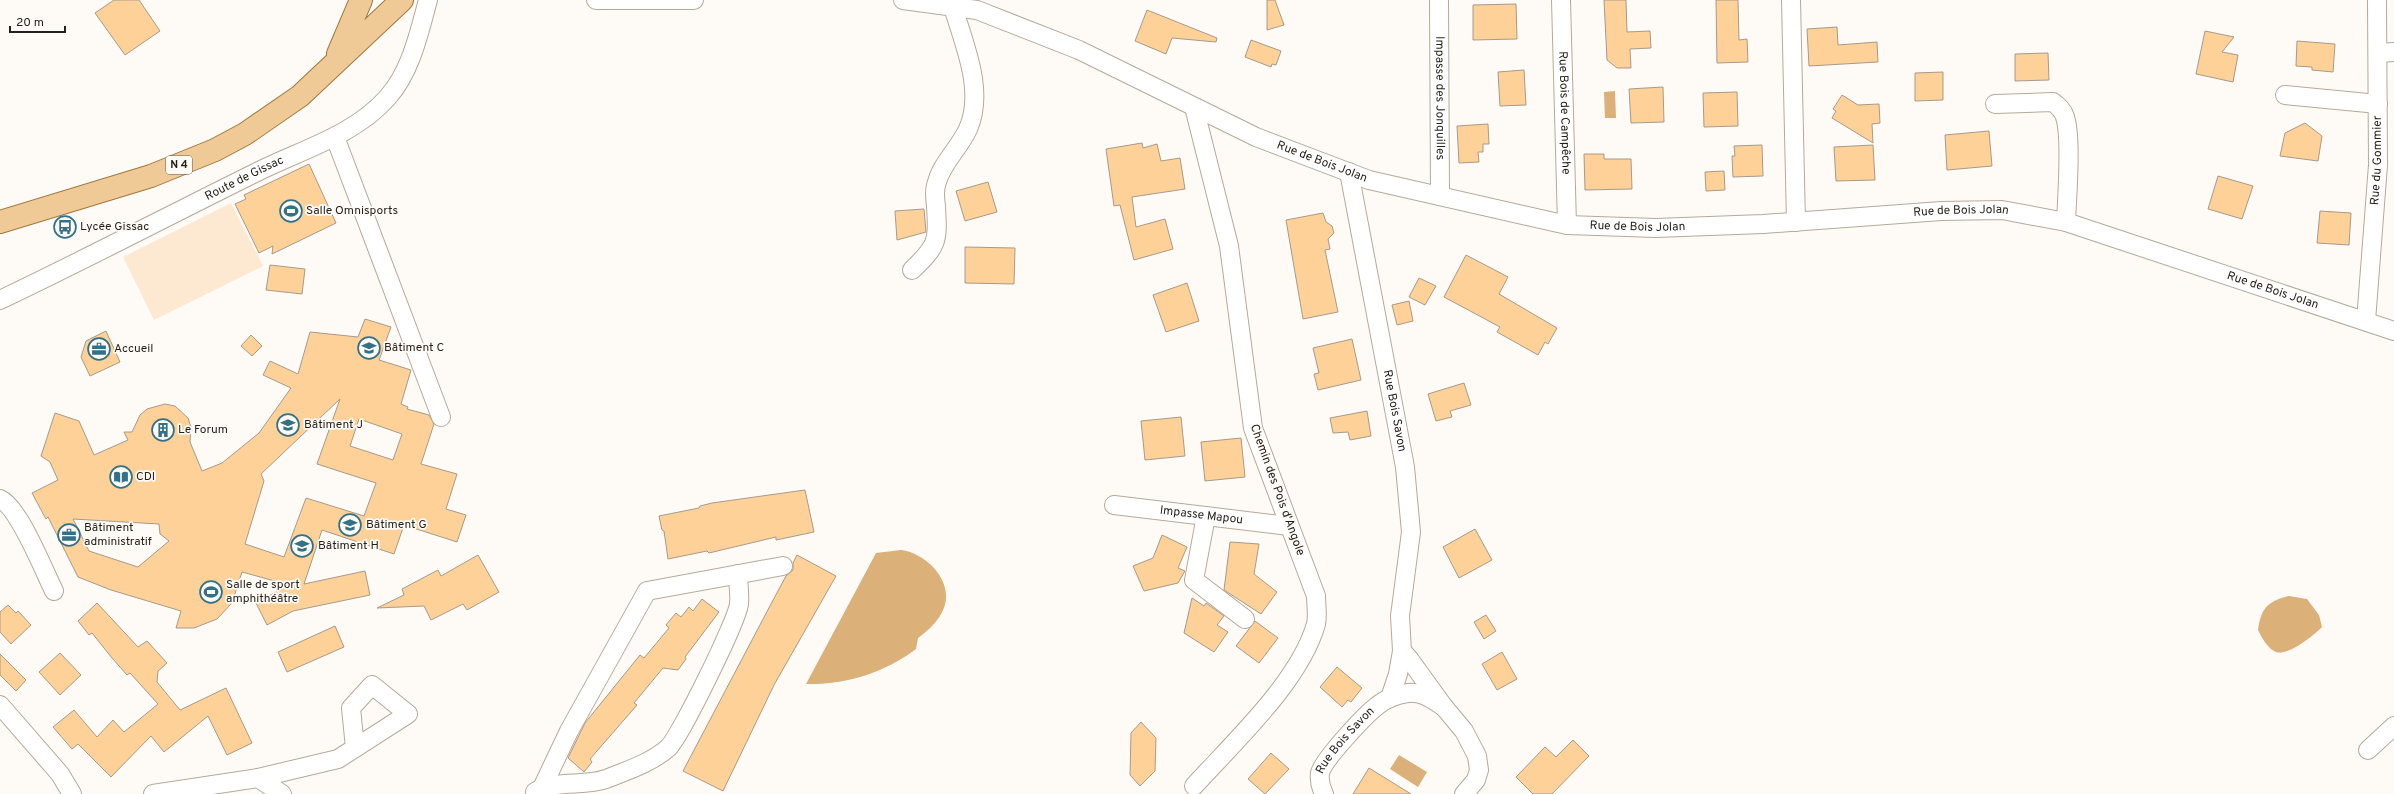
<svg xmlns="http://www.w3.org/2000/svg" width="2394" height="794" font-family="Overpass,sans-serif">
<rect width="100%" height="100%" fill="#fefbf7"/>
<path fill="#fde9d1" d="M231 203 263 266 154 320 123 257Z"/>
<path fill="#dbb079" d="M1615 91 1616 118H1605L1604 92Z
M901 550C913 551 925 559 933 567 958 595 944 619 918 638L916 649C884 673 846 685 806 684L876 553Z
M2289 596 2307 599 2319 615 2322 627C2314 635 2289 656 2276 652 2268 649 2262 638 2258 630 2261 609 2267 601 2289 596Z
M1399 755 1427 772 1418 787 1390 769Z"/>
<path fill="#fed199" stroke="#a89a89" fill-rule="evenodd" d="M114 0H139L160 31 125 55 95 13Z
M1267 0H1275L1284 25 1267 30Z
M1604 0H1626L1627 32 1650 31 1651 48 1630 49 1631 68H1617L1607 60Z
M1716 0H1738L1739 40 1747 39 1748 62 1717 63Z
M1516 4 1517 39 1473 40V5Z
M1147 10 1217 38 1216 42 1172 38 1166 54 1135 41Z
M1837 27 1838 45 1877 42 1878 62 1809 66 1807 29Z
M2205 31 2234 37 2222 52 2238 55 2233 82 2196 74Z
M1251 40 1281 51 1276 65 1272 64 1271 67 1245 57Z
M2297 41 2335 44 2333 72 2312 70V67L2296 66Z
M2048 53 2049 80 2015 81V54Z
M1524 70 1526 105 1500 106 1498 72Z
M1943 72V100L1915 101V73Z
M1663 87 1664 122 1631 123 1629 89Z
M1737 92 1738 126 1704 127 1703 93Z
M1842 95 1858 105 1879 104 1880 123 1872 124 1873 143 1832 118 1836 111 1833 109Z
M2305 123 2322 136 2318 161 2280 156 2285 133Z
M1488 124 1489 144H1483V152H1478L1479 162 1459 163 1457 126Z
M1989 131 1992 166 1947 170 1945 135Z
M1142 143 1143 148 1157 144 1161 161 1180 158 1185 189 1132 197 1136 227 1165 219 1173 249 1134 260 1120 205 1114 206 1106 149Z
M1762 145 1763 176 1733 177 1732 156H1735L1734 146Z
M1873 145 1875 180 1836 181 1834 147Z
M1584 154H1604V159H1631L1632 189 1585 190Z
M309 164 336 223 272 254 273 246 259 253 235 204 246 199 244 195Z
M1724 171 1725 190 1706 191 1705 172Z
M2218 176 2253 186 2242 219 2208 209Z
M988 182 997 212 965 221 956 191Z
M924 209 926 232 897 240 895 211Z
M2320 211 2351 213 2349 245 2317 243Z
M1323 213 1326 222 1332 226 1334 233 1328 239 1330 249 1325 250 1338 312 1303 319 1286 220Z
M965 247 1015 248 1014 284 965 283Z
M1466 255 1508 277 1499 294 1557 328 1548 344 1545 342 1538 355 1497 332 1500 327 1444 297Z
M270 265 305 269 302 294 266 290Z
M1419 278 1436 286 1425 305 1409 297Z
M1187 283 1199 321 1166 332 1153 295Z
M1409 301 1413 321 1397 325 1392 305Z
M365 319 391 327 379 360 411 370 401 404 408 407 407 409 429 415 434 424 421 464 457 474 446 509 466 515 457 542 404 525 394 554 322 530 304 584 365 571 370 595 293 611 267 625 256 603 289 585 242 572 232 603 217 619 194 628H176L181 611 111 590 78 577 48 517 46 519 32 493 58 480 50 462 41 456 55 413 79 421 94 455 128 440 124 432H132L140 415 147 409 165 404 175 406 188 418 191 427 190 442 202 471 222 463 259 433 291 388 263 375 270 361 298 374 310 332 358 337ZM340 399 317 464 376 483 364 516 306 498 284 557 245 544 264 481 261 474ZM359 419 402 434 393 460 350 446ZM73 519 159 524 160 534 169 541 138 567 89 551Z
M106 331 120 362 90 376 81 357 86 341Z
M251 335 262 346 252 356 241 346Z
M1352 339 1361 380 1318 390 1314 374 1319 373 1313 348Z
M1464 383 1471 405 1450 411 1452 417 1436 421 1428 394Z
M1367 411 1371 436 1350 440 1348 432 1333 433 1330 418Z
M1181 417 1185 456 1145 460 1141 421Z
M1241 438 1245 477 1205 481 1201 442Z
M805 490 814 532 776 540V537L709 553 707 551 668 559 664 531 662 530 659 516 699 508 700 506 712 503Z
M1475 529 1492 560 1459 578 1443 547Z
M1162 535 1187 547 1178 568 1185 571 1178 583 1144 591 1133 566 1153 558Z
M1230 542 1259 544 1254 574 1277 592 1261 614 1224 590Z
M478 555 499 592 467 610 463 604 431 620 424 606 377 608 404 595 402 589 438 570 441 576Z
M797 555 836 576 774 685 723 791 683 771 771 604 786 576 793 570V563Z
M1192 598 1204 606 1206 603 1224 616 1217 625 1228 632 1214 652 1184 633Z
M702 599 719 612 685 657 686 659 678 670 663 668 634 703 637 705 590 759 592 762 584 772 568 758 585 723 640 655 644 658 669 628 666 625 676 613 681 617 689 607 693 611Z
M97 603 138 647 147 641 167 663 158 671 157 682 180 710 226 688 252 743 227 755 208 716 164 752 151 736 111 777 78 744 72 749 53 727 74 710 97 737 113 720 124 732 158 704 130 673 127 675 112 658 92 633 89 635 78 621Z
M8 605 16 613 18 611 31 625 11 644 0 632V612Z
M1486 615 1496 631 1484 639 1474 622Z
M1255 621 1278 638 1259 663 1236 646Z
M335 626 344 647 287 672 278 652Z
M1502 652 1517 679 1497 690 1482 664Z
M60 653 81 675 60 695 39 672Z
M0 654 26 680 16 691 0 675Z
M1337 667 1362 688 1351 702 1348 700 1342 707 1320 687Z
M1141 722 1156 738 1155 771 1140 786 1130 775 1131 733Z
M1573 740 1589 756 1552 794H1533L1516 777 1545 747 1556 757Z
M1271 753 1289 769 1265 794 1248 779Z
M1369 768 1411 794H1353Z"/>
<g fill="none" stroke-linecap="round" stroke-linejoin="round">
<g stroke="#b7a998" stroke-width="20">
<g id="minor">
<path d="M596 0H694"/>
<path id="s1" d="M903 0 977 10 1079 50 1256 137 1369 180 1567 225 1656 228 1763 224 1941 211 2002 210 2066 222 2394 331"/>
<path id="s2" d="M1439 0 1440 196"/>
<path id="s3" d="M1561 0 1567 225"/>
<path d="M1791 0 1796 222"/>
<path d="M2378 53 2394 52"/>
<path d="M2285 95 2378 104"/>
<path d="M1995 104 2053 102C2058 106 2063 110 2065 117 2072 138 2067 197 2066 222"/>
<path d="M335 137 441 417"/>
<path id="s4" d="M1349 172 1405 467 1411 532 1400 616 1402 651 1398 674 1390 698"/>
<path d="M912 270C938 245 938 242 936 206 935 199 934 189 937 182 942 163 960 147 968 129 985 91 964 44 953 7L956 0"/>
<path id="s5" d="M0 300C86 259 170 215 255 173 300 150 354 136 388 97 411 71 419 33 428 0"/>
<path id="s6" d="M2366 321 2378 165 2377 0"/>
<path d="M0 499C19 507 44 571 54 591"/>
<path id="s7" d="M1114 505 1289 526"/>
<path d="M1206 516 1194 580 1245 619"/>
<path d="M1402 651 1410 660 1444 707 1464 731 1477 756 1479 770 1476 780 1464 794"/>
<path d="M0 705 60 774 72 794"/>
<path d="M2368 750 2394 726"/>
<path d="M258 778 338 759 408 714 372 685 351 708 355 748"/>
<path d="M1194 786C1234 742 1300 681 1316 624 1318 616 1316 605 1316 596L1253 428 1229 246 1194 107"/>
<path d="M542 788 569 731 647 591 783 566"/>
<path d="M535 792C556 779 583 787 606 779 626 771 651 763 668 748 680 737 737 621 739 604 740 594 738 584 738 574"/>
<path d="M153 794 258 778 282 794"/>
<path id="s8" d="M1324 794C1321 788 1319 780 1320 773 1323 760 1365 715 1377 706 1385 699 1398 694 1408 693 1422 691 1433 700 1444 707"/>
</g>
</g>
<g stroke="#a1773d" stroke-width="24">
<path id="major" d="M338 54 361 0
M0 222 151 176 215 150 245 134 300 96 402 0"/>
</g>
<use href="#minor" stroke="#fff" stroke-width="18"/>
<use href="#major" stroke="#efca97" stroke-width="22"/>
</g>
<defs>
<g id="stadium-ring" transform="scale(1.15)"><circle r="9.5" fill="#fefbf7" stroke="#327186" stroke-width="1.5"/><path d="M0-5a6.5 5 0 1 0 0 10a6.5 5 0 1 0 0-10ZM-3.5-1.8h7v3.6h-7Z" fill="#327186"/></g>
<g id="bus-ring" transform="scale(1.15)"><circle r="9.5" fill="#fefbf7" stroke="#327186" stroke-width="1.5"/><path d="M-5-6H5V4H4V6H2V4H-2V6H-4V4H-5ZM-3.5-4V0h7V-4ZM-3.5 1.2v1.5H-2V1.2ZM2 1.2v1.5H3.5V1.2Z" fill="#327186"/></g>
<g id="school-ring" transform="scale(1.15)"><circle r="9.5" fill="#fefbf7" stroke="#327186" stroke-width="1.5"/><path d="M0-5L7-2L0 1L-7-2ZM-4 1L0 2.5L4 1V4Q0 6-4 4Z" fill="#327186"/></g>
<g id="office-ring" transform="scale(1.15)"><circle r="9.5" fill="#fefbf7" stroke="#327186" stroke-width="1.5"/><path d="M-6-3h4V-5.5h4V-3h4V5H-6ZM-1-4.5V-3h2v-1.5ZM-6 0V1H6V0Z" fill="#327186"/></g>
<g id="building-ring" transform="scale(1.15)"><circle r="9.5" fill="#fefbf7" stroke="#327186" stroke-width="1.5"/><path d="M-4-6H4V6H1V3H-1V6H-4ZM-2.5-4.3h1.7v1.8h-1.7ZM.8-4.3h1.7v1.8H.8ZM-2.5-1h1.7V.8h-1.7ZM.8-1h1.7V.8H.8Z" fill="#327186"/></g>
<g id="library-ring" transform="scale(1.15)"><circle r="9.5" fill="#fefbf7" stroke="#327186" stroke-width="1.5"/><path d="M-6-4Q-3-5.5-.7-3.5V5Q-3 3-6 4ZM6-4Q3-5.5 .7-3.5V5Q3 3 6 4Z" fill="#327186"/></g>
</defs>
<g fill-rule="evenodd">
<use href="#stadium-ring" x="291" y="211"/>
<use href="#bus-ring" x="65" y="227"/>
<use href="#school-ring" x="369" y="348"/>
<use href="#office-ring" x="99" y="349"/>
<use href="#school-ring" x="288" y="425"/>
<use href="#building-ring" x="163" y="430"/>
<use href="#library-ring" x="121" y="477"/>
<use href="#school-ring" x="350" y="525"/>
<use href="#office-ring" x="69" y="535"/>
<use href="#school-ring" x="302" y="546"/>
<use href="#stadium-ring" x="211" y="592"/>
</g>
<g text-anchor="middle" dominant-baseline="central" stroke-width="3.5" stroke-linejoin="round" paint-order="stroke">
<rect fill="#fefbf7" stroke="#65615b" stroke-width="1" x="166" y="156" width="26" height="18" rx="3"/>
<g font-size="11" font-weight="bold" fill="#241f18">
<text x="179" y="165">N 4</text>
</g>
<g font-size="12" fill="#241f18" stroke="#fefbf7">
<text stroke="none"><textPath href="#s2" startOffset="98">Impasse des Jonquilles</textPath></text>
<text stroke="none"><textPath href="#s3" startOffset="113">Rue Bois de Campêche</textPath></text>
<text stroke="none"><textPath href="#s6" startOffset="161">Rue du Gommier</textPath></text>
<text stroke="none"><textPath href="#s1" startOffset="452">Rue de Bois Jolan</textPath></text>
<text stroke="none"><textPath href="#s5" startOffset="273">Route de Gissac</textPath></text>
<text stroke="none"><textPath href="#s1" startOffset="1100">Rue de Bois Jolan</textPath></text>
<text stroke="none"><textPath href="#s1" startOffset="776">Rue de Bois Jolan</textPath></text>
<text stroke="none"><textPath href="#s1" startOffset="1424">Rue de Bois Jolan</textPath></text>
<text stroke="none"><textPath href="#s4" startOffset="243">Rue Bois Savon</textPath></text>
<text transform="translate(1277 490) rotate(70)">Chemin des Pois d'Angole</text>
<text stroke="none"><textPath href="#s7" startOffset="88">Impasse Mapou</textPath></text>
<text stroke="none"><textPath href="#s8" startOffset="63">Rue Bois Savon</textPath></text>
</g>
<g font-size="12" fill="#241f18" stroke="#fefbf7" text-anchor="start">
<text x="306" y="211">Salle Omnisports</text>
<text x="80" y="227">Lycée Gissac</text>
<text x="384" y="348">Bâtiment C</text>
<text x="114" y="349">Accueil</text>
<text x="304" y="425">Bâtiment J</text>
<text x="178" y="430">Le Forum</text>
<text x="136" y="477">CDI</text>
<text x="366" y="525">Bâtiment G</text>
<text x="84" y="528">Bâtiment<tspan x="84" dy="14">administratif</tspan></text>
<text x="318" y="546">Bâtiment H</text>
<text x="226" y="585">Salle de sport<tspan x="226" dy="14">amphithéâtre</tspan></text>
</g>
</g>
<path d="M10 26v6h55v-6" fill="none" stroke="#241f18" stroke-width="2"/>
<text x="16" y="26" font-size="12" fill="#241f18" stroke="#fefbf7" stroke-width="3" paint-order="stroke">20 m</text>
</svg>
